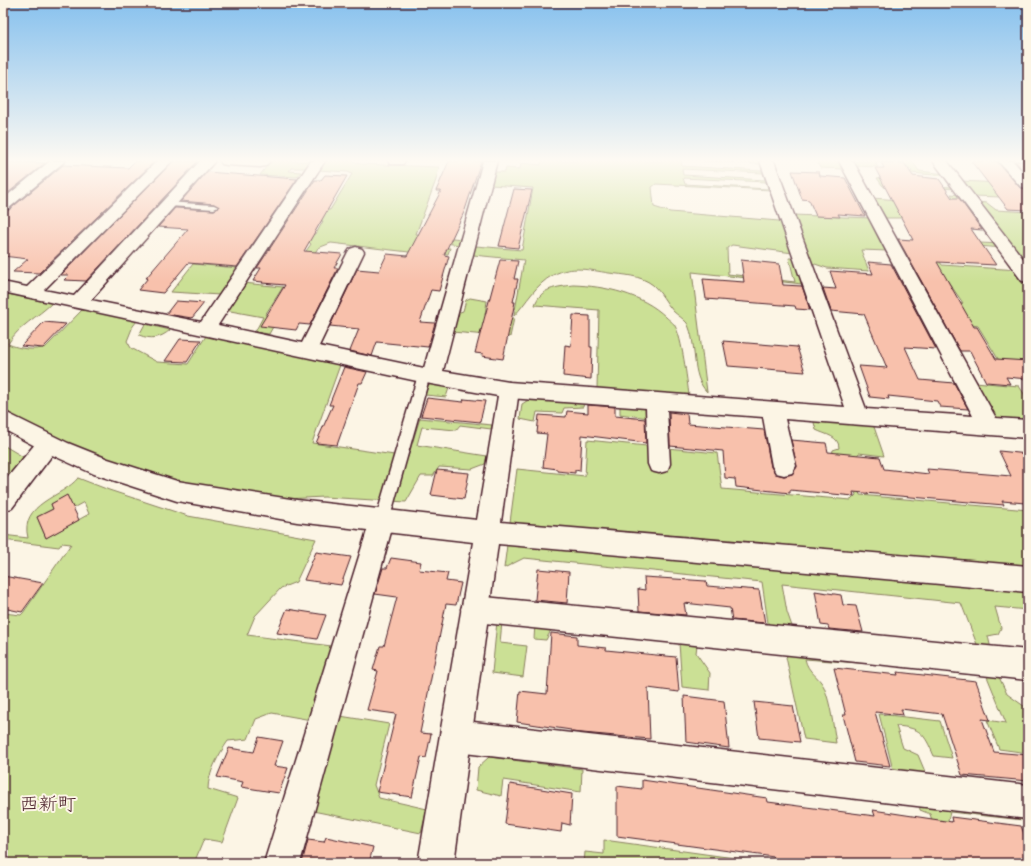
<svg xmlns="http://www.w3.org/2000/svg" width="1031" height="866" font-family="'Patrick Hand','Klee One',sans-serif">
<rect width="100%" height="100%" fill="#fcf5e5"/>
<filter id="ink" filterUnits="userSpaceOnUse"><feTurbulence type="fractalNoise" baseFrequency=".025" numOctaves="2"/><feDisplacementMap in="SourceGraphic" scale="8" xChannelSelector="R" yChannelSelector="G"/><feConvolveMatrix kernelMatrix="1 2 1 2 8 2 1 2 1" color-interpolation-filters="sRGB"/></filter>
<g filter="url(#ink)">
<path fill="#cbe095" stroke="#8a8060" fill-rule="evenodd" d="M271 161H310L305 168H291L289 171 301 172 297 177 260 175Z
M324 161H354L360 164 439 167 436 180 416 234 462 239 461 245 428 241 445 248H450L448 254 409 252 331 243 318 248 314 254H304L311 244 308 241 274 239 275 237H290L294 233 316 234 323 221 287 220 292 212 301 213 304 209 330 210 352 174 348 172 318 170Z
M541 161H681L682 166 762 171 761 164 703 161H761L771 190 656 184 652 187 654 207 670 212 779 221 783 223 793 253 732 245 727 248 728 274 795 282 789 258H794L802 284 692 272 707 392C690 375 698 344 687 323 684 319 677 315 673 311 666 303 661 292 653 285 640 275 624 275 609 273 589 270 572 265 553 275 535 285 527 302 514 316L524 260 473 255 476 246 522 250 533 188 491 185 495 172H505L506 168 520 169 521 163 541 165ZM682 169 763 173 765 180 683 175ZM683 178 766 182 768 189 685 184Z
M817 161H841L845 169 820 168Z
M853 161H912L919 171 946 174 948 176 910 173 909 185 953 187 958 189 918 187 954 199 951 194 961 195 968 202 953 201 955 204 969 205 980 218H884L872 198 900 200 882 185 877 178 889 177 885 171 911 172 912 171 904 163 879 161 875 163 878 167 855 166Z
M961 181 1019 184 1028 194V198L973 196Z
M977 202 987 203 996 210 1028 212V265Z
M793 215 871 218 888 251 861 250 869 271 827 268 809 262Z
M980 243 1001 244 1004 248 977 246 937 258 942 265 1019 270 1028 281V361L1003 367 978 326 972 325 959 305 963 303 947 280 935 301H929L902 251 934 254Z
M193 264 238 268 220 295 171 292Z
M243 283 283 287 265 315 279 316 269 334 255 332 263 317 225 310Z
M573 285C605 286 642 294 666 317 669 320 674 323 675 326 682 338 687 380 689 395L597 388 599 310 535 305C540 288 557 287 573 285Z
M3 293 52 303C38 317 18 326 8 344 20 349 34 351 46 347L83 309 137 321 133 326 127 341 131 348 157 362 188 364 206 336 340 365 312 443 408 457 420 418 492 425 491 429 460 425 456 430 422 427 417 445 487 456 485 464 472 469 439 467 433 476H421L406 502 324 497 285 499 198 487 130 468 67 445 12 415 3 407Z
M470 298 487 301 485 315 514 318 510 337 452 332 457 313 463 311 466 300Z
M145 324 170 330C161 338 151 340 139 335Z
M975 382 1019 386 1028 400V423L1004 421 994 415Z
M431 384 449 388 446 397 425 395 428 386Z
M530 399 584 403 583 407 564 408 562 413 537 412 535 422 520 419 522 404Z
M620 405 644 407 649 413V418L620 414Z
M813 419 873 424 884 456 859 453C849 464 856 483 860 495L1028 510V610L995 607 1001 628 998 634 988 636 991 649 978 647 961 603 782 584 787 612 794 632 769 630 762 582 524 558 504 568 517 469 585 476 587 440 717 453 722 489 851 500 856 495 849 474 832 455 833 450 839 448C839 436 826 435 816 430Z
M3 445 25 458 3 492Z
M78 478 109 490 188 516 316 539 296 582 281 588 255 616 247 635 339 647 317 721 272 713 256 719 248 739 228 741C219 754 208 773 208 789L238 798 222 842 204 839 194 863H3V613L21 615 23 613 71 544 62 543 59 547 3 540V535L28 538C19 503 63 497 78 478ZM67 496 73 508 84 502 89 514 46 538 37 517 53 509 51 504Z
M497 621 502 622 500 643 527 646 523 677 492 673Z
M535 623 595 633 551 630 546 640 534 639Z
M679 643 697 645 696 653 710 673 709 690 682 687Z
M793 651 949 668 950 672C901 665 854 663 805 659 808 673 819 676 824 687 831 705 833 725 836 743L804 739 786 657Z
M986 674 999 677 1007 694 1028 709V753L999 749 987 720 1006 723Z
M879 714 940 721 952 758 934 756C924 733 921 728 896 726L903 748 918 755 926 774 893 770Z
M334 715 389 724 374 785 379 798 427 809 421 833 308 810Z
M489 757 582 769 581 792 503 780 501 796 476 790 478 767Z
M919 802 1028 814V833L1023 820 950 812 948 820 961 863H945L930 814 920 810Z
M604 840 770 863H584L585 852 604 854Z"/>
<path fill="#f8c1ac" stroke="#4a1f2b" d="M135 161H155L39 273 13 272 28 259 3 256V212L9 210 63 165 128 168Z
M173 161H198L86 281 64 280 69 275H61Z
M449 161H481L465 210 444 255 449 256 439 291 431 290 420 322 435 323 428 347 377 342 372 356 350 351 359 329 330 326 357 269 379 271 387 254 407 256 441 191H436Z
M971 161H997L1020 188 1028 189V210L1008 209Z
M1015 161H1028V176Z
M3 162H25L45 163 3 197Z
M881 162 904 163 913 176 939 179 952 198H959L982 230 971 229 996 265 937 262 974 327H977L996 359 1028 361V379L1006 377 1010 384 986 382 970 351H960L898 239 913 240 875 168H884Z
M792 171 819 172 820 176 845 178 865 216 838 214 840 217 816 216 809 200 802 199Z
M207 172 297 179 237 267 188 263 163 293 138 290 148 278H146L188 229 158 227 175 208 214 210 219 208 214 204 181 201Z
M325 175 347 176 304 251 342 254 334 268H338L310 325 299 324 296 330 260 326 285 285 262 283 263 282 253 281 261 268H257L315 180H321Z
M514 189 532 190 518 248 499 246Z
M500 260 518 261 514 279H518L513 302H515L503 359 482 356 483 354 475 353Z
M741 260 779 264 783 285 802 286 810 310 796 309 795 306 706 299 703 279 744 282Z
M868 262 891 264 936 349 905 347 920 380 954 383 968 409 940 407 937 401 888 396 889 399 870 397 859 366 887 368 864 314 831 311 823 288 836 289 830 271 873 274Z
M176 301 204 303 192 318 166 314Z
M573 315 590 316V347H592L591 379 563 376 565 345 571 346Z
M44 322 66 324 43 348 21 346Z
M180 339 201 340 187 362 165 361Z
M723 341 797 347 805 372 728 366Z
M344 367 367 372 362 383H359L337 445 316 443 333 405H329Z
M427 398 463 402 464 399 485 401 480 422 421 416Z
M588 405 615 407V416L645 419 646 443 582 435 580 471 575 470V473L557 471V469L543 467 547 434 537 433 539 415 566 417 567 411 588 413Z
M669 412 687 414 688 424 764 430 771 467 776 474 784 476 792 474 797 467 791 440 826 443 828 452 880 457 884 469 929 474 927 469 1011 476 999 451 1028 454V510L1025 503 1002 501 1004 505 853 492 854 496 790 490V493L736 487 735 479 725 478 723 451 670 446Z
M437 470 469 473 464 499 431 495Z
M67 495 79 520 46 538 37 517 53 509 51 504Z
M316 552 351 557 341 585 304 580Z
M391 558 421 562 419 570 448 573 446 581 461 583 456 605 446 604 420 733 431 734 426 758 421 757 412 797 377 792 396 714 367 710 378 671 373 670 380 646H384L397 597 375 594 383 568H387Z
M538 569 569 572 567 603 535 600Z
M3 576 43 583 22 612 3 608Z
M644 577 706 581 707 586 759 590 765 623 732 620 730 608 684 603 686 615 639 611 638 589 645 590Z
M815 591 841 595 843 605 856 606 863 632 829 629 828 626 821 625Z
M287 609 326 615 317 639 277 633Z
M551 633 577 636V645L606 648V650L676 657 679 692 648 688 650 739 571 732V730L517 722 520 691 547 694Z
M834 668 898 675 897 672 976 681 990 720 982 719 994 752 1028 755V781L962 775 942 714 901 709 903 715 875 712 890 766 855 762 843 715H846Z
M684 696 724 701 729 748 686 742Z
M754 702 793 706 800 742 759 738Z
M259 737 283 741 274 766 288 768 279 793 241 787 243 782 217 777 229 748 254 752Z
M642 780 767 798 768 802 875 816 873 810 952 822 951 817 1021 826 1028 844V863H775L774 857 617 836V786L642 789Z
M510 784 572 794 570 825 562 823 561 832 505 824Z
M326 837 373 847 369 863H302L308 840 324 842Z"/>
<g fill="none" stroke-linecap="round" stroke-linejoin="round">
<g stroke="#4a1f2b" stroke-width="3">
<path id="lane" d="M166 202 214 205 218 207 214 209 169 206 165 204Z
M424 371 430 375 389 521 387 525 382 527 377 525 375 521 418 375Z"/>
</g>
<g stroke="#4a1f2b" stroke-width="3">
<path id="street" d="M50 161H65L8 209 3 211V199Z
M157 161H172L44 290 74 296 200 161H215L91 300 201 322 311 161H325L218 325 302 343 348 252 350 249 356 247 362 249 364 252 319 346 424 368 483 161H497L443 371 509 382 845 407 760 161H774L866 409 973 416 839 161H853L996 418 1028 420V438L785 419 796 466 792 473 784 475 776 473 772 466 763 417 667 410 670 464 667 471 659 473 651 471 648 464 646 408 509 398 431 384 3 292V282L27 287Z
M220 161H270L265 166 260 167 227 165 222 164Z
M388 161H405L403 164H390Z
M933 161H947L1028 265V282L1022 281Z
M998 161H1013L1028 178V188L1021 187Z
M48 435 56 438 59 444 56 450 12 508 3 511V483L40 438Z
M382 510 391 513 394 521 300 863H264L370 521 373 513Z
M475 596 1028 650V680L475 622 465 619 461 609 465 599Z
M456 720 1028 785V819L456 752 445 747 440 736 445 725Z"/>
</g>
<g stroke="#4a1f2b" stroke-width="3">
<path id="secondary" d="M509 382 516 385 519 390 501 522 1028 566V592L498 544 454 863H418L473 542 297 522 177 501 94 474 52 455 3 429V411L68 443 108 459 177 481 297 500 477 520 499 390 502 385Z"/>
</g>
<use href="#lane" fill="#fcf5e5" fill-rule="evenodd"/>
<use href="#street" fill="#fcf5e5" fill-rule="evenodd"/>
<use href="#secondary" fill="#fcf5e5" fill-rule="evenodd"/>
</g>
</g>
<linearGradient id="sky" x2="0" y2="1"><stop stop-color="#87c1ee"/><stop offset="0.57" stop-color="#fefaf3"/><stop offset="1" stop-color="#fefaf3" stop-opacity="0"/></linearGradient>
<rect width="1031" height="282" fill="url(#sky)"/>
<g text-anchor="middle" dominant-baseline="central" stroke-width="4" stroke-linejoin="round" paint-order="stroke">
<g font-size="19" fill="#4a1f2b" stroke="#fcf5e5">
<text x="48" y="803">西新町</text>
</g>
</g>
<rect width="1031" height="866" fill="none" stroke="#fcf5e5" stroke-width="16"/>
<rect x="8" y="8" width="1015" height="850" fill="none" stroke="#4a1f2b" stroke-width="1.5" filter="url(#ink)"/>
</svg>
